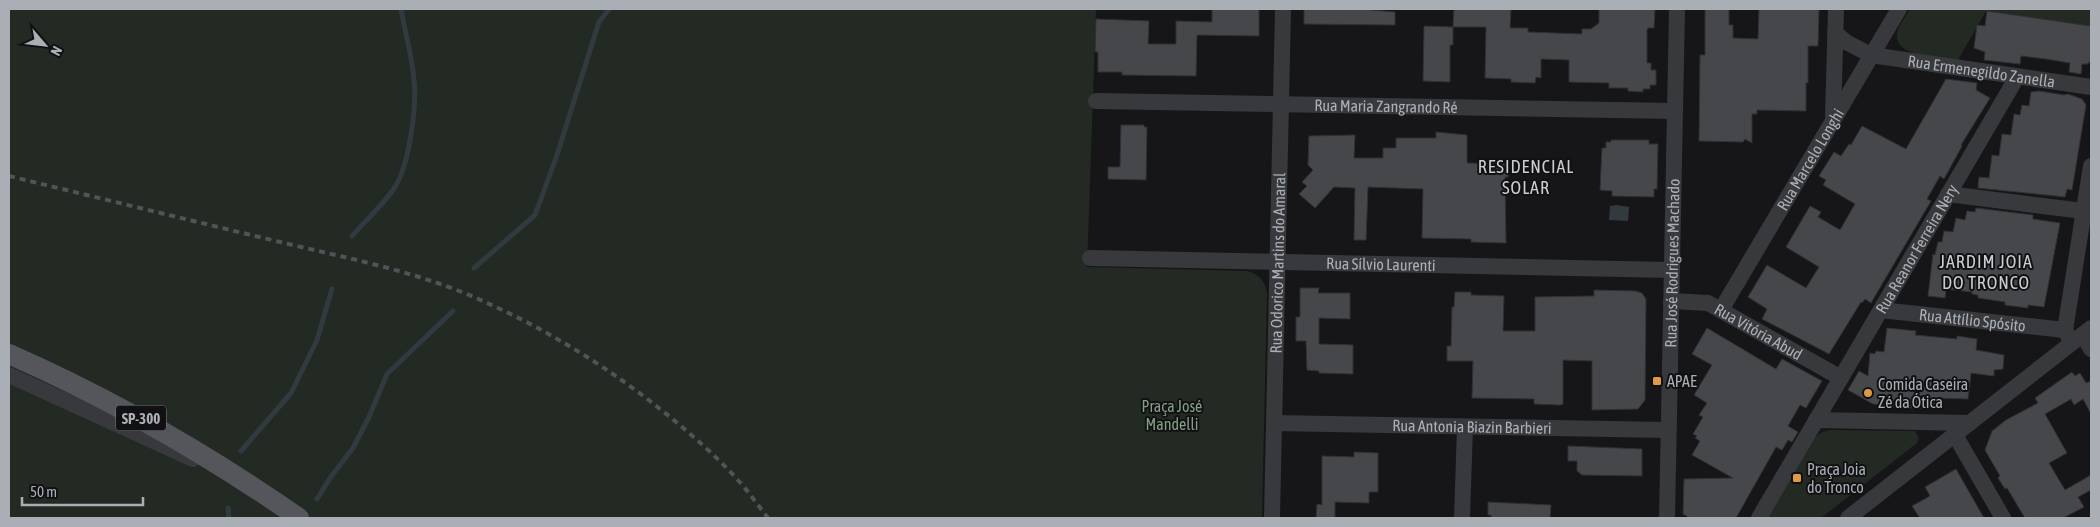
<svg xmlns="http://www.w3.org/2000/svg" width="2100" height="527" font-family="'Asap Condensed',sans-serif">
<rect width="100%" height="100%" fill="#161618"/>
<path fill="#232a23" d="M9 9H1096L1087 267 1247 271C1259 274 1265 281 1267 293L1262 518H9Z
M1910 9H2091V26L1986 11 1958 60C1941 57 1893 58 1897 33 1899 25 1906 16 1910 9Z
M1829 430 1915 431 1919 438 1917 443 1821 518H1768L1815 438 1820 433Z"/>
<path fill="#313a3f" d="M1617 205 1629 207 1628 221 1609 220 1610 206Z"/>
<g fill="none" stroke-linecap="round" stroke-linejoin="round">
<path stroke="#313a3f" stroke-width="5" d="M352 236C366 220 383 205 395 187 409 165 417 107 414 80 412 56 405 32 401 9
M474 268 535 215 556 158 599 22 609 9
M241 451 291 393 317 340 332 289
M317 499 330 478 353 448 369 417 387 374 453 311
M228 508 229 518"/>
</g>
<path fill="#45474a" stroke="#303134" d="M1212 9H1259V36L1197 35 1196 76 1122 75V72H1098V52H1095L1096 19 1149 21 1148 44H1176V21L1212 22Z
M1304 9H1371V10L1395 12V25L1304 24Z
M1454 9H1511L1510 28H1528V32L1582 34V29H1591L1599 23V9H1655L1654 28H1648L1647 30V63H1651V70H1656V85H1650V89H1643V92L1628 91V88H1609V83L1569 82V60L1541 59V78L1536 77 1535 83 1511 82V79L1485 78 1486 27H1453Z
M1705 9H1729V25H1733V38L1758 39 1759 9H1819L1818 46H1808V83H1806V111L1757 110V114H1752V143L1745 139 1743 142 1699 141 1700 55H1705Z
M1987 11 2091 26V62H2089L2088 64H2082L2081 74 2069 72 2070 63 2046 59 2021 56 2020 64 1984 60 1985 52 1974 48 1977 25 1985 26Z
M1424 26 1453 27V45H1450V82L1423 81Z
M1946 79 1977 83 1976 90 1990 98 1961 145 1962 146 1944 179 1940 176 1927 199 1931 201 1871 303 1865 299 1862 303 1861 302 1829 354 1762 319 1767 309 1748 297 1767 265 1806 288 1819 267 1786 247 1810 206 1821 212 1818 217 1840 230 1855 204 1823 185 1826 180 1819 176 1834 152 1841 156 1849 144 1851 145 1862 126 1906 149Z
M2039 91 2064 95 2068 94 2082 99 2086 105 2072 190 2067 189 2065 197 1978 188 1979 177 1989 178 1992 155 1999 156 2002 134 2011 135 2014 114 2020 115 2022 105 2029 106 2031 92Z
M1121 125H1144V127H1147L1146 180 1108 179V167H1120Z
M1436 132 1467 135V163L1508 164V177H1505L1506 243 1471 242V239L1422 238 1423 189 1368 187 1366 240H1354L1355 188 1334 187 1315 208 1299 194 1307 186 1302 182 1313 170 1308 165 1309 136 1355 135 1354 158H1383V148H1396V138H1436Z
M1611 140H1649V144H1658L1657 189H1654V197L1612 196V191L1600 190 1602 148H1606V142H1611Z
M1976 208 2033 215V219L2060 223 2044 307 2028 305V308L2005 305V302L1978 298V295L1972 294V292L1946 289 1945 298 1928 296 1933 254 1935 255 1938 242H1942L1944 231 1953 232 1956 218 1965 220 1967 211 1975 212Z
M1300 288H1319L1318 293H1350V319L1319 318V344L1353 345V374L1319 373V371L1307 370 1306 341H1296V317H1300Z
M1594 290 1635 291 1642 293 1646 299 1645 400 1638 409 1592 410V361L1563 360V404L1560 405 1534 404V399L1472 398 1473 361H1447V346H1451L1452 307H1454L1455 292H1471V295L1504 296 1503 331H1535V297L1594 296Z
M1707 328 1776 369 1782 359 1822 381 1806 408 1800 405 1788 426 1798 432 1792 442 1788 440 1782 450 1776 447 1736 518H1690L1683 514 1684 479 1733 478 1692 455 1700 441 1695 438 1697 436 1693 434 1703 417 1699 415 1707 403 1694 395 1712 365 1692 354Z
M1887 328 1916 331 1915 335 1957 339V336L1977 339 1976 350 2004 355 2003 369 1994 370V376L1971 373 1968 399 1939 398 1938 409 1884 407V405L1873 404 1848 390 1859 371 1868 376 1870 353 1875 354 1876 351 1884 352Z
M2072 372 2075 376 2080 373 2086 383 2091 381V414L2083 399 2074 405 2071 399 2045 414 2067 453 2049 463 2065 490 2091 475V490L2078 497 2084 507 2063 518H2025L2007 488 2005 489 1998 478 2000 476 1985 450 1992 431 2006 420 2038 403 2035 398Z
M1568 446 1642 449V476L1582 475 1577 471V461H1568Z
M1354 452 1378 453V492H1369V503L1335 502V518H1316L1317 504 1322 505V456L1354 457Z
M1956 469 1984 518H1920L1912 506 1930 496 1925 487Z
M1488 502 1551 505 1550 518H1491V515H1488Z"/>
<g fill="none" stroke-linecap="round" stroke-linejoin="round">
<g stroke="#38393c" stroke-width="16">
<path id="s1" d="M1835 33 1846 42 1871 55 2091 87"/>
<path id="s2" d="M1096 101 1675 111"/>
<path d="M1833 118 1836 9"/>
<path d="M1948 194 2091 212"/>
<path id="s3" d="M1090 258 1671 270"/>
<path id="s4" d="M1671 301 1708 303 1841 378"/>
<path id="s5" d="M1721 310 1899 9"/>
<path id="s6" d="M1881 310 2065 330"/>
<path d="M2083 335 2091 349"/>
<path d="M2069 338 2065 330 2091 166"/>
<path d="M9 375 193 459"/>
<path d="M1816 420 1970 423"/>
<path id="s7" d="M1274 423 1668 430"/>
<path d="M1955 435 2003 518"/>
<path id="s8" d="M1272 518 1283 9"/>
<path d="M1462 518 1465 427"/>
<path id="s9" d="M1667 518 1677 9"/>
<path id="s10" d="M1759 518 2017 77"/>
<path d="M1848 518 2091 328"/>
</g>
<path stroke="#54565b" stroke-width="20" d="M9 354C111 399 207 454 299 518"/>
<path stroke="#515357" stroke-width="4" stroke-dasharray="6 5" stroke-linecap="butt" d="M9 176C99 198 189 220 280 242 343 257 409 270 469 295 542 326 609 367 670 417 693 436 716 456 736 478 748 491 758 505 768 518"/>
</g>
<g fill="#df9947" stroke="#111113" stroke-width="2">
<rect x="1652" y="376" width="10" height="10" rx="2.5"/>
<circle cx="1868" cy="393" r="5"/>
<rect x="1792" y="473" width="10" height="10" rx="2.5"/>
</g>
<g text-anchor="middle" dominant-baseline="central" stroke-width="4" stroke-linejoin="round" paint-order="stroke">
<rect fill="#111113" stroke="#7c8085" stroke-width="1" x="116" y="405.5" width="50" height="25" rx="4"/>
<g font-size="15" font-weight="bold" fill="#aaafb6">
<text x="141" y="418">SP-300</text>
</g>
<g font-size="16" fill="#aaafb6" stroke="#111113">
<text stroke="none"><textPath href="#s1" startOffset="154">Rua Ermenegildo Zanella</textPath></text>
<text stroke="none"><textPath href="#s2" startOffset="290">Rua Maria Zangrando Ré</textPath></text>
<text stroke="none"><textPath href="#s5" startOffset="175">Rua Marcelo Longhi</textPath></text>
<text stroke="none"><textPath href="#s10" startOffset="312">Rua Reanor Ferreira Nery</textPath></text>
<text stroke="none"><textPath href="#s8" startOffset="255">Rua Odorico Martins do Amaral</textPath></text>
<text stroke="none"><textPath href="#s9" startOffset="255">Rua José Rodrigues Machado</textPath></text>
<text stroke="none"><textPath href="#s3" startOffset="291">Rua Sílvio Laurenti</textPath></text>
<text stroke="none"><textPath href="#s6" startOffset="92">Rua Attílio Spósito</textPath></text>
<text stroke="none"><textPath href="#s4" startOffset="95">Rua Vitória Abud</textPath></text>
<text stroke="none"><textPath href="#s7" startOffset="198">Rua Antonia Biazin Barbieri</textPath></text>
</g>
<g font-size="16" fill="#aaafb6" stroke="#111113" text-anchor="start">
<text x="1667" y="381">APAE</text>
<text x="1878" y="384">Comida Caseira<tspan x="1878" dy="18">Zé da Ótica</tspan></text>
<text x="1807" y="469">Praça Joia<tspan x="1807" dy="18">do Tronco</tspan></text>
</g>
<g font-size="16" fill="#849f83" stroke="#111113">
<text x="1172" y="406">Praça José<tspan x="1172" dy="18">Mandelli</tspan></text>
</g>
<g font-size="18" letter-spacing="1" fill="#caced3" stroke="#111113">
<text x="1526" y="166">RESIDENCIAL<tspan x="1526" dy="21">SOLAR</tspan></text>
<text x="1986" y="261">JARDIM JOIA<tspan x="1986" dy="21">DO TRONCO</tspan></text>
</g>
</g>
<rect width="2100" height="527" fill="none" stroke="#aaafb6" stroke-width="20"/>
<g transform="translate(45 45) rotate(118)" stroke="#111113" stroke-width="4" paint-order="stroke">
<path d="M0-4L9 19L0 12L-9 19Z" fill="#aaafb6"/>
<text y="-8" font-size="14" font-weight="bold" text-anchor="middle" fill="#aaafb6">N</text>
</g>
<path d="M22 497v8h121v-8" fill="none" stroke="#aaafb6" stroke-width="2.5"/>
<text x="30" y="497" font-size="15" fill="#aaafb6" stroke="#111113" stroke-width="4" paint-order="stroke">50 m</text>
</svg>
